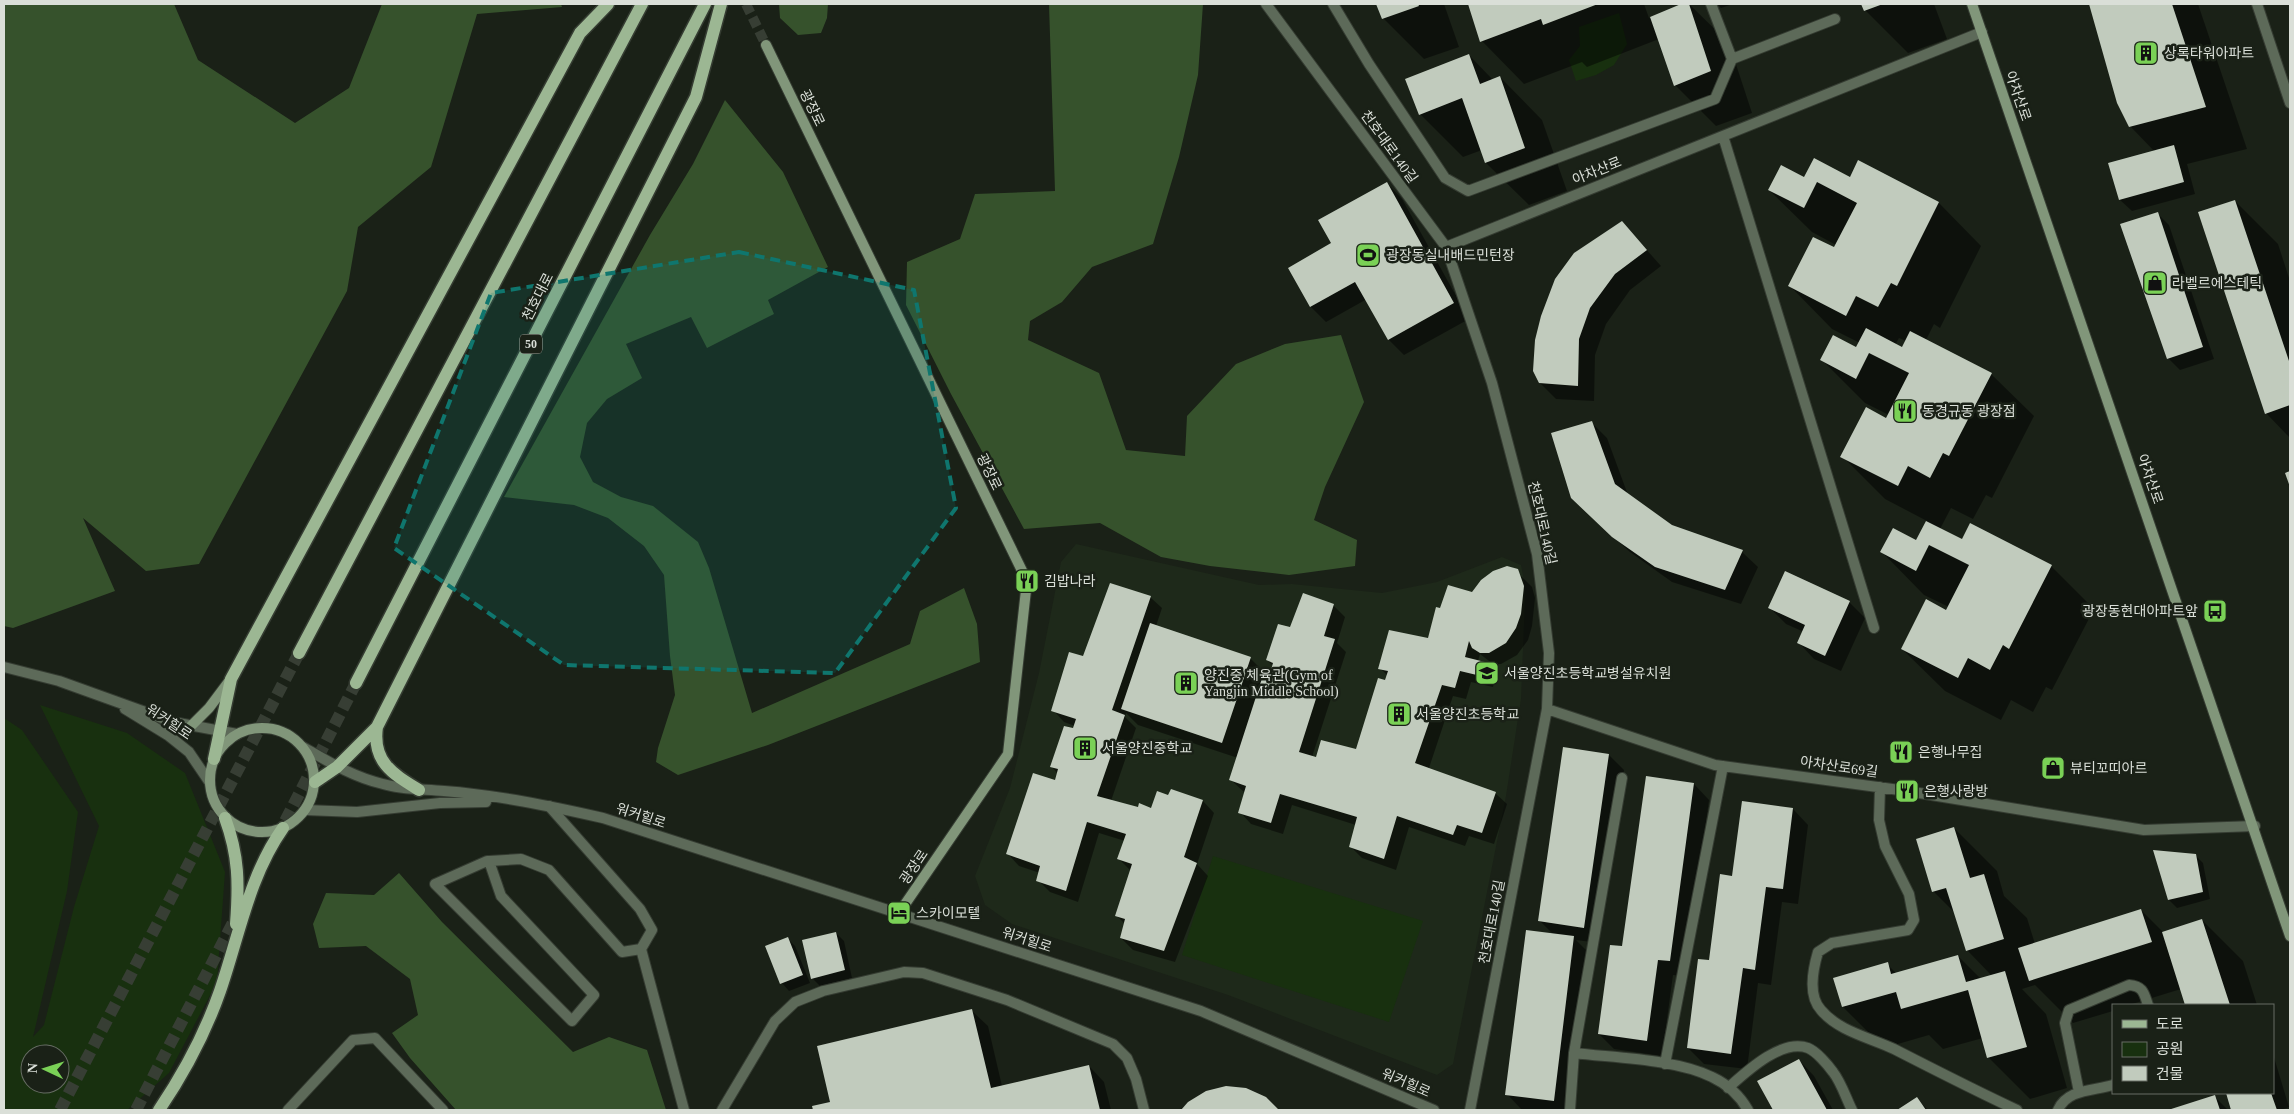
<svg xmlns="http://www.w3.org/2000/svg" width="2294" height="1114" font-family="'Times New Roman','Noto Sans KR',serif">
<rect width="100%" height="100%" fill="#1a2117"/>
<path fill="#1e291a" d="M1076 544 1259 585 1292 584 1382 593 1437 582 1502 557 1521 565 1524 581 1525 599 1521 699 1506 796 1453 1064 1437 1075 1228 995 1012 924 985 905 975 876 1010 788 1039 673 1061 562Z"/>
<path fill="#18300f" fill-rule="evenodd" d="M1619 13 1627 44 1614 65 1596 75 1576 81 1569 60 1580 46 1579 27Z
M40 705 127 733 185 773 225 872 217 982 169 1073 127 1110H4V718L22 730 78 812 67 891 33 1037 44 1025 74 907 99 826ZM30 1054H60V1084H30Z
M1213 856 1423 921 1389 1022 1182 955Z"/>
<path fill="#36522c" d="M4 4H174L198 60 295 123 349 88 382 4H561L562 7 477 14 431 167 358 227 347 291 199 564 146 571 83 518 115 591 13 628 4 626Z
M779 4H828L827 18 821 33 798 35 780 18Z
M1049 4H1203L1198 75 1179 157 1153 244 1092 267 1062 302 1030 321 1028 340 1099 373 1126 450 1185 456 1187 416 1236 364 1285 344 1341 335 1364 402 1325 487 1314 520 1357 540 1355 566 1289 575 1210 566 1161 557 1100 523 1024 529 951 394 906 305 907 262 960 239 975 194 1055 191Z
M725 100 783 172 828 267 768 300 774 314 707 348 691 317 626 344 642 378 607 399 587 423 580 457 593 482 621 497 653 506 698 542 709 568 752 713 910 644 920 611 964 588 977 624 980 662 768 745 678 775 656 762 658 748 675 695 670 656 664 575 644 546 608 518 574 505 504 497 650 235 693 164Z
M399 873 442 922 573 1052 609 1037 647 1050 666 1110H456L410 1058 392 1033 418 1015 410 979 366 946 319 948 313 924 326 893 374 895Z"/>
<path fill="#0007" fill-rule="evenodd" d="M1378 4H1444L1459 47 1424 59 1383 18Z
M1469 4H1644L1649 18 1684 4H1689L1729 43 1752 113 1716 126 1675 85 1659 39 1587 67 1582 62 1524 84 1482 41Z
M1717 4H1733L1721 8Z
M1863 4H1934L1947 39 1908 53 1865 10Z
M2090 4H2198L2247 149 2187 164 2195 194 2132 211 2120 200 2155 152 2130 126 2118 103Z
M1469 55 1493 80 1500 77 1542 120 1567 191 1529 205 1486 163 1482 150 1463 157 1420 114Z
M1859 162 1939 203 1981 246 1940 328 1934 324 1926 340 1991 374 2034 416 1992 498 1986 495 1973 519 1951 508 1940 529 1962 541 2051 566 2094 609 2052 690 2046 687 2033 712 2011 700 2001 720 1945 691 1902 649 1947 612 1949 607 1924 595 1882 552 1916 541 1927 521 1885 499 1842 456 1887 419 1889 415 1865 403 1822 360 1857 349 1860 343 1832 329 1790 286 1834 249 1836 245 1812 232 1769 190 1804 179 1850 178ZM1899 338 1906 341 1902 349 1895 345Z
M1387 183 1402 199 1469 319 1404 355 1389 340 1367 299 1326 322 1311 307 1332 244Z
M2235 201 2278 244 2290 281V438L2266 413Z
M2157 213 2169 225 2214 359 2180 370 2168 358Z
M1637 239 1661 266 1630 290 1606 324 1595 355 1594 401 1556 399 1540 383 1574 254Z
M1592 423 1607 438 1628 495 1671 527 1742 552 1758 567 1741 604 1672 582 1630 552 1588 514Z
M1512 567 1532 587 1535 598 1532 626 1528 640 1517 655 1501 664H1493L1480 654 1478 661 1484 663 1496 675 1493 687 1471 682 1466 699 1453 696 1429 768 1495 793 1507 804 1494 844 1469 836 1465 846 1409 827 1396 870 1362 858 1350 846 1356 825 1292 805 1283 834 1251 824 1240 812 1245 793 1231 780 1238 758 1138 725 1126 713 1125 717 1136 728 1111 801 1139 809H1152L1169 797 1203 801 1214 813 1197 864 1208 876 1175 962 1133 950 1121 938 1125 924 1116 915 1131 871 1119 859 1125 841 1099 833 1078 902 1050 892 1038 880 1040 873 1019 866 1008 854 1056 781 1058 774 1052 767 1075 726 1064 722 1053 710 1084 658 1150 597 1162 608 1156 626 1250 658 1265 673 1272 672 1274 667 1267 660 1290 629 1333 605 1345 617 1337 643 1346 652 1312 757 1317 759 1357 750 1388 676 1380 668 1429 639 1441 609 1473 594 1494 572 1500 568Z
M1849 602 1865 618 1841 671 1814 659 1799 643 1804 632 1786 624 1770 608Z
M1609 755 1624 770 1599 943 1576 940 1589 953 1570 1110H1522L1507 1094 1553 934 1540 921Z
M1694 784 1709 800 1685 976 1673 975 1662 1056 1614 1049 1599 1034 1623 948Z
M1793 809 1808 825 1798 904 1782 902 1771 985 1758 983 1747 1069 1704 1064 1688 1048 1733 877Z
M1954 828 1997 871 2004 896 2027 918 2035 944 2141 910 2163 932 2202 920 2243 961 2257 1005H2186L2181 989 2129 1005H2113V1011L2073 1023 2035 985 2022 989 2046 1014 2067 1088 2030 1099 1989 1058 1983 1038 1943 1049 1929 1035 1884 1048 1843 1007 1887 964 1897 974 1958 956 1981 979 1992 976 1967 950 1955 913 1933 891Z
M2195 855 2203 863 2210 899 2177 908 2169 900Z
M836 933 844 941 852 978 820 986 812 978Z
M787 938 795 946 810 983 789 991 782 983Z
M972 1011 988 1026 1002 1086 1089 1066 1104 1082 1111 1110H814L813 1107 831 1103Z
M2273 1054 2289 1107 2281 1110H2232L2228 1097 2224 1093H2273Z
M1799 1060 1814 1076 1833 1110H1774L1759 1082Z
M2214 1096 2228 1110H2171Z
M1265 1098 1277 1110H1183L1189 1103Z
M1917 1099 1928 1110H1900Z"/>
<path fill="#c1cbbd" d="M1376 4H1418L1419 6 1382 19Z
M1468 4H1598L1543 25 1541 19 1480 42Z
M1681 4H1689L1711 71 1674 86 1650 17Z
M1861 4H1883L1864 11Z
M2089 4H2172L2206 107 2129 127 2117 103Z
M1469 54 1480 84 1500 76 1525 148 1485 163 1462 98 1419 115 1405 79Z
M2174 145 2184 182 2119 200 2108 163Z
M1814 158 1850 177 1858 160 1939 202 1897 286 1891 283 1878 307 1856 296 1846 316 1788 286 1813 237 1834 247 1857 203 1817 182 1804 208 1768 190 1781 165 1804 177Z
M1387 182 1454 303 1388 340 1355 282 1310 307 1288 268 1331 243 1318 220Z
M2235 200 2290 364V405L2265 414 2198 212Z
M2158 212 2203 347 2167 359 2120 224Z
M1622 221 1647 250 1615 274 1590 308 1579 339 1578 386 1539 383 1533 371 1535 340 1541 316 1555 279 1574 253Z
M1866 328 1902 347 1910 331 1992 373 1949 456 1943 453 1930 478 1908 466 1898 486 1840 457 1866 407 1886 418 1909 373 1869 353 1856 379 1820 360 1833 335 1856 347Z
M1592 421 1615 484 1672 525 1743 550 1725 590 1655 567 1612 537 1571 498 1551 433Z
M2290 471V487L2285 473Z
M1926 521 1962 539 1970 523 2052 565 2009 649 2003 645 1990 670 1968 658 1958 678 1901 649 1926 599 1946 610 1969 565 1929 545 1916 571 1880 552 1893 528 1916 540Z
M1507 566 1518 569 1524 586 1521 614 1516 628 1506 643 1489 653H1480L1472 648 1469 641 1465 657 1485 662 1481 676 1460 671 1455 688 1442 685 1415 763 1496 792 1482 833 1457 825 1453 835 1397 816 1384 859 1349 847 1357 817 1280 794 1271 823 1238 813 1246 786 1229 780 1265 669 1271 670 1273 663 1266 660 1278 624 1290 627 1303 593 1334 604 1324 636 1335 639 1299 752 1316 757 1321 740 1356 749 1378 678 1385 680 1388 671 1378 669 1389 630 1428 638 1436 607 1440 608 1448 585 1472 592 1481 580 1493 571Z
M1785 571 1850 601 1825 656 1797 643 1805 625 1768 608Z
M1110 583 1151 596 1112 710 1125 715 1097 796 1138 807 1139 803 1151 808 1157 791 1168 795 1171 789 1203 800 1184 857 1197 863 1164 951 1120 938 1125 919 1115 916 1132 864 1117 859 1126 834 1087 822 1066 891 1036 881 1040 866 1006 854 1033 773 1055 780 1058 769 1050 767 1064 726 1073 728 1076 719 1051 711 1069 652 1083 656Z
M1150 623 1251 657 1222 743 1121 709Z
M1563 747 1609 754 1584 928 1538 921Z
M1646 776 1694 783 1670 961 1658 960 1647 1041 1598 1034 1610 945 1622 946Z
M1742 801 1793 808 1783 889 1766 887 1755 970 1743 968 1731 1054 1687 1048 1698 959 1709 960 1720 874 1732 876Z
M1954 827 1970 878 1984 874 2004 939 1966 951 1946 888 1932 892 1916 839Z
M2153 850 2196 854 2203 892 2168 900Z
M2141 909 2152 942 2029 981 2018 948Z
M2202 919 2230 1005H2185L2162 932Z
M1526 930 1574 936 1554 1101 1505 1095Z
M836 932 845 970 811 979 802 940Z
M788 937 803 975 780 984 765 946Z
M1958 955 1966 982 2005 971 2027 1047 1987 1058 1968 990 1901 1009 1896 992 1842 1007 1833 978 1888 962 1891 974Z
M972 1009 991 1088 1089 1065 1100 1110H813L812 1106 830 1102 817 1046Z
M1799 1059 1827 1110H1773L1757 1081Z
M1226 1086 1246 1088 1266 1097 1279 1110H1181L1188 1102 1206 1091Z
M2226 1093H2271L2277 1110H2231Z
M2215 1095 2220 1110H2168Z
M1917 1097 1926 1110H1897Z"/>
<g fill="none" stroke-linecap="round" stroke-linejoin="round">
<path stroke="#373e34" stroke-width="10" stroke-dasharray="10 5" stroke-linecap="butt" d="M746 4 766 45"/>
<path stroke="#373e34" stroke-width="12" stroke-dasharray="12 6" stroke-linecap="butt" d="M277 837 356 683
M60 1110 299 653
M136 1110 238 913"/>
<g stroke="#353c32" stroke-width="12">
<path id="lane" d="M549 806 640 909 652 930 641 949 684 1110
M489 861 501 896 594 995 572 1021 435 884 487 861H489L521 859 549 870 622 952 641 949
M288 1110 353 1040 375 1038 443 1110
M722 1110 775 1021 795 1002 823 991 904 972 923 973 1007 1000 1113 1044 1127 1058 1136 1079 1144 1110"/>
</g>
<g stroke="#353c32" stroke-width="12">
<path id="street" d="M1266 4 1446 247 1492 383 1537 554 1549 653 1547 709 1470 1110
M1333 4 1369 64 1445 178 1468 191 1715 99 1732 59 1711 4
M2257 4 2290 103
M1732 59 1835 19
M1723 136 1874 628
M1446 247 1982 32
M4 667 59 681 173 722 237 734
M125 709 169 736 189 752 210 783
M1547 709 1715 765 1907 791 2144 830 2255 826
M303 747C329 762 353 777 383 784 403 790 423 789 444 791 497 795 550 806 603 818L1201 1011 1434 1110
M1622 778 1574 1053C1615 1058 1676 1059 1712 1077 1727 1084 1740 1096 1748 1110
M1880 787 1879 820 1885 846 1909 894 1914 920 1908 930 1832 943 1818 952C1813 969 1808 996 1821 1010 1838 1031 1871 1038 1894 1049 1935 1070 1976 1091 2017 1110
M305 810 357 812 440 803 486 802
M1665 1064 1723 766
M1728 1088C1746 1072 1782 1038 1808 1048 1816 1051 1828 1065 1833 1072 1841 1082 1846 1098 1852 1110
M2079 1092 2065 1023 2069 1010 2129 985C2143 986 2144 993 2148 1005
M1570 1110 1574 1053
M2058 1110C2067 1089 2093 1091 2113 1085"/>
</g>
<g stroke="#353c32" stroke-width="12">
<path id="secondary" d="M1972 4 2290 936
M766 45 1027 581 1008 754 899 913
M191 726 209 708 230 680
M210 780a52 52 0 1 1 104 0a52 52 0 1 1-104 0Z"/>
</g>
<g stroke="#353c32" stroke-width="15">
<path id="primary" d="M299 653 642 4
M356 683 705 4
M377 727C372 762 393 774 419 790
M214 759 231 679 580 33 608 4
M315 782 337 767 377 727 696 97 721 4
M225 818C239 856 239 884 236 924
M159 1110C184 1073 205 1034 220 991 239 936 249 876 283 828"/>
</g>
<use href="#lane" stroke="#5d6a59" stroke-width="10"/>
<use href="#street" stroke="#5d6a59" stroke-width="10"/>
<use href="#secondary" stroke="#81967a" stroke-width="10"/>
<use href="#primary" stroke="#9cb793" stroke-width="12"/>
</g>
<path fill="#0f766e" fill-opacity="0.2" stroke="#0f766e" stroke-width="4" stroke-dasharray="10 6" stroke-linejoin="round" d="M739 252 914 290 956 508 835 673 564 665 394 548 491 293Z"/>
<defs>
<g id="building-square" transform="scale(1.25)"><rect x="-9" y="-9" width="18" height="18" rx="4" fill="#7ad156" stroke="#1a2117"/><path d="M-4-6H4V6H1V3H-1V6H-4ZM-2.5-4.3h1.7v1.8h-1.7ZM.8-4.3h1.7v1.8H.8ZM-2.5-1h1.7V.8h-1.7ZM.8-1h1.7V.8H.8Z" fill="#111"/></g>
<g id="stadium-square" transform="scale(1.25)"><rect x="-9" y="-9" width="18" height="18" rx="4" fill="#7ad156" stroke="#1a2117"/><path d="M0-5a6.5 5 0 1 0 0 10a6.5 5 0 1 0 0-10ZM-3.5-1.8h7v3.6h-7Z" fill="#111"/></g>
<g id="shop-square" transform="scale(1.25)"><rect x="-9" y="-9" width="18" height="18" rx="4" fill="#7ad156" stroke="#1a2117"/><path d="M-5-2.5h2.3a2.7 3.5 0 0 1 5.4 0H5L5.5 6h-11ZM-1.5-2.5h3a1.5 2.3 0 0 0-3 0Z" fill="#111"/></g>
<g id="restaurant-square" transform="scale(1.25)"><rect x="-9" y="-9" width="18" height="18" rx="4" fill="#7ad156" stroke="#1a2117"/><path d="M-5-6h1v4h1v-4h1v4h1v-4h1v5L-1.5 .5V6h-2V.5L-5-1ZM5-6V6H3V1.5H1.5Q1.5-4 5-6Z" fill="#111"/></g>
<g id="bus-square" transform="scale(1.25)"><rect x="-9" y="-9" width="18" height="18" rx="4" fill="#7ad156" stroke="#1a2117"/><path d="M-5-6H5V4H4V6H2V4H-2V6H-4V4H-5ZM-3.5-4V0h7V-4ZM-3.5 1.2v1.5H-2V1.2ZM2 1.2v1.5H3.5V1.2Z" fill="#111"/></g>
<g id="school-square" transform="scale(1.25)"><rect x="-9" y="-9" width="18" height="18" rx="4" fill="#7ad156" stroke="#1a2117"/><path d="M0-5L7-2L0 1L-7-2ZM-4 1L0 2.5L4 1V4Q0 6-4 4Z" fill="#111"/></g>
<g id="hotel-square" transform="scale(1.25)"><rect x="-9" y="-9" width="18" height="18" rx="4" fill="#7ad156" stroke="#1a2117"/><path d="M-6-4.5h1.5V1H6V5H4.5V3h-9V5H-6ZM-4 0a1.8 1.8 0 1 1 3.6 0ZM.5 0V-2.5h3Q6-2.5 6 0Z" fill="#111"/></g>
</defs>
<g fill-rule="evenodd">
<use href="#building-square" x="2146" y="53"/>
<use href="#stadium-square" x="1368" y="255"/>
<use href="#shop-square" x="2155" y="283"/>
<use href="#restaurant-square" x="1905" y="411"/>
<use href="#restaurant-square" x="1027" y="581"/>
<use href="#bus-square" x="2215" y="611"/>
<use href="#school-square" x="1487" y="673"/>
<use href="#building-square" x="1186" y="683"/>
<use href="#building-square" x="1399" y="714"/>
<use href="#building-square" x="1085" y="748"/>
<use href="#restaurant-square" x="1901" y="752"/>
<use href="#shop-square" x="2053" y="768"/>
<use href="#restaurant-square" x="1907" y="791"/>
<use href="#hotel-square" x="899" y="913"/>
</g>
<g text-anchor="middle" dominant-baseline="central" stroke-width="5" stroke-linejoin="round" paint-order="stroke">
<rect fill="#1a2117" stroke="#a0a69e" stroke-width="1" x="520" y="334.5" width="22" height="19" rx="4"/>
<g font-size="12" font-weight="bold" fill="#dadfd8">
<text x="531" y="344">50</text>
</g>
<g font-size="14" fill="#dadfd8" stroke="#1a2117" text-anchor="start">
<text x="2164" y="53">상록타워아파트</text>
<text x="1386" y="255">광장동실내배드민턴장</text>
<text x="2172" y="283">라벨르에스테틱</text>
<text x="1922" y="411">동경규동 광장점</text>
<text x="1044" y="581">김밥나라</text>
<text x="2198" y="611" text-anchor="end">광장동현대아파트앞</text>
<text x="1504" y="673">서울양진초등학교병설유치원</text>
<text x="1204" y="675">양진중 체육관(Gym of<tspan x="1204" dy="16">Yangjin Middle School)</tspan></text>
<text x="1416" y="714">서울양진초등학교</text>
<text x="1102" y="748">서울양진중학교</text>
<text x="1918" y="752">은행나무집</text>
<text x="2070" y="768">뷰티꼬띠아르</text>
<text x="1924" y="791">은행사랑방</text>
<text x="916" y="913">스카이모텔</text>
</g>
<g font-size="14" fill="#dadfd8" stroke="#1a2117">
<text transform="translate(2018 96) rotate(71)">아차산로</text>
<text transform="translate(812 108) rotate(64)">광장로</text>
<text transform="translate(1389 147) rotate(54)">천호대로140길</text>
<text transform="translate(1597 171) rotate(-22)">아차산로</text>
<text transform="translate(538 297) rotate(-63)">천호대로</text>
<text transform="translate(989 472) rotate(64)">광장로</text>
<text transform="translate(2150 479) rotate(71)">아차산로</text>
<text transform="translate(1542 523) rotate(77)">천호대로140길</text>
<text transform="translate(169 722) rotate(34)">워커힐로</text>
<text transform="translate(1839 767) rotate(8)">아차산로69길</text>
<text transform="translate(641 816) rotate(18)">워커힐로</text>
<text transform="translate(914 867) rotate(-56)">광장로</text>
<text transform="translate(1492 922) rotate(-79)">천호대로140길</text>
<text transform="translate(1027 940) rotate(18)">워커힐로</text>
<text transform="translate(1406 1083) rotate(23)">워커힐로</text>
</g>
</g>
<rect width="2294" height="1114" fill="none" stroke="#dadfd8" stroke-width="10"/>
<rect x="2112" y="1004" width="162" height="90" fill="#1a2117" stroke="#676d64"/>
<rect x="2122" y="1020" width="25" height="8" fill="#9cb793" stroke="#676d64"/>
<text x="2156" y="1029" font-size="15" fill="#dadfd8">도로</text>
<rect x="2122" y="1042" width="25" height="15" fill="#18300f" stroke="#676d64"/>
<text x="2156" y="1054" font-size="15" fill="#dadfd8">공원</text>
<rect x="2122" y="1066" width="25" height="15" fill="#c1cbbd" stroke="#676d64"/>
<text x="2156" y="1079" font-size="15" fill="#dadfd8">건물</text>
<g transform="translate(45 1069) rotate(274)"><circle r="24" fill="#1a2117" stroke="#676d64"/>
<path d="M0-4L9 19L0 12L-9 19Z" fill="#7ad156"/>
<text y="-8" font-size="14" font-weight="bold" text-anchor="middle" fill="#dadfd8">N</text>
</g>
</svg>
